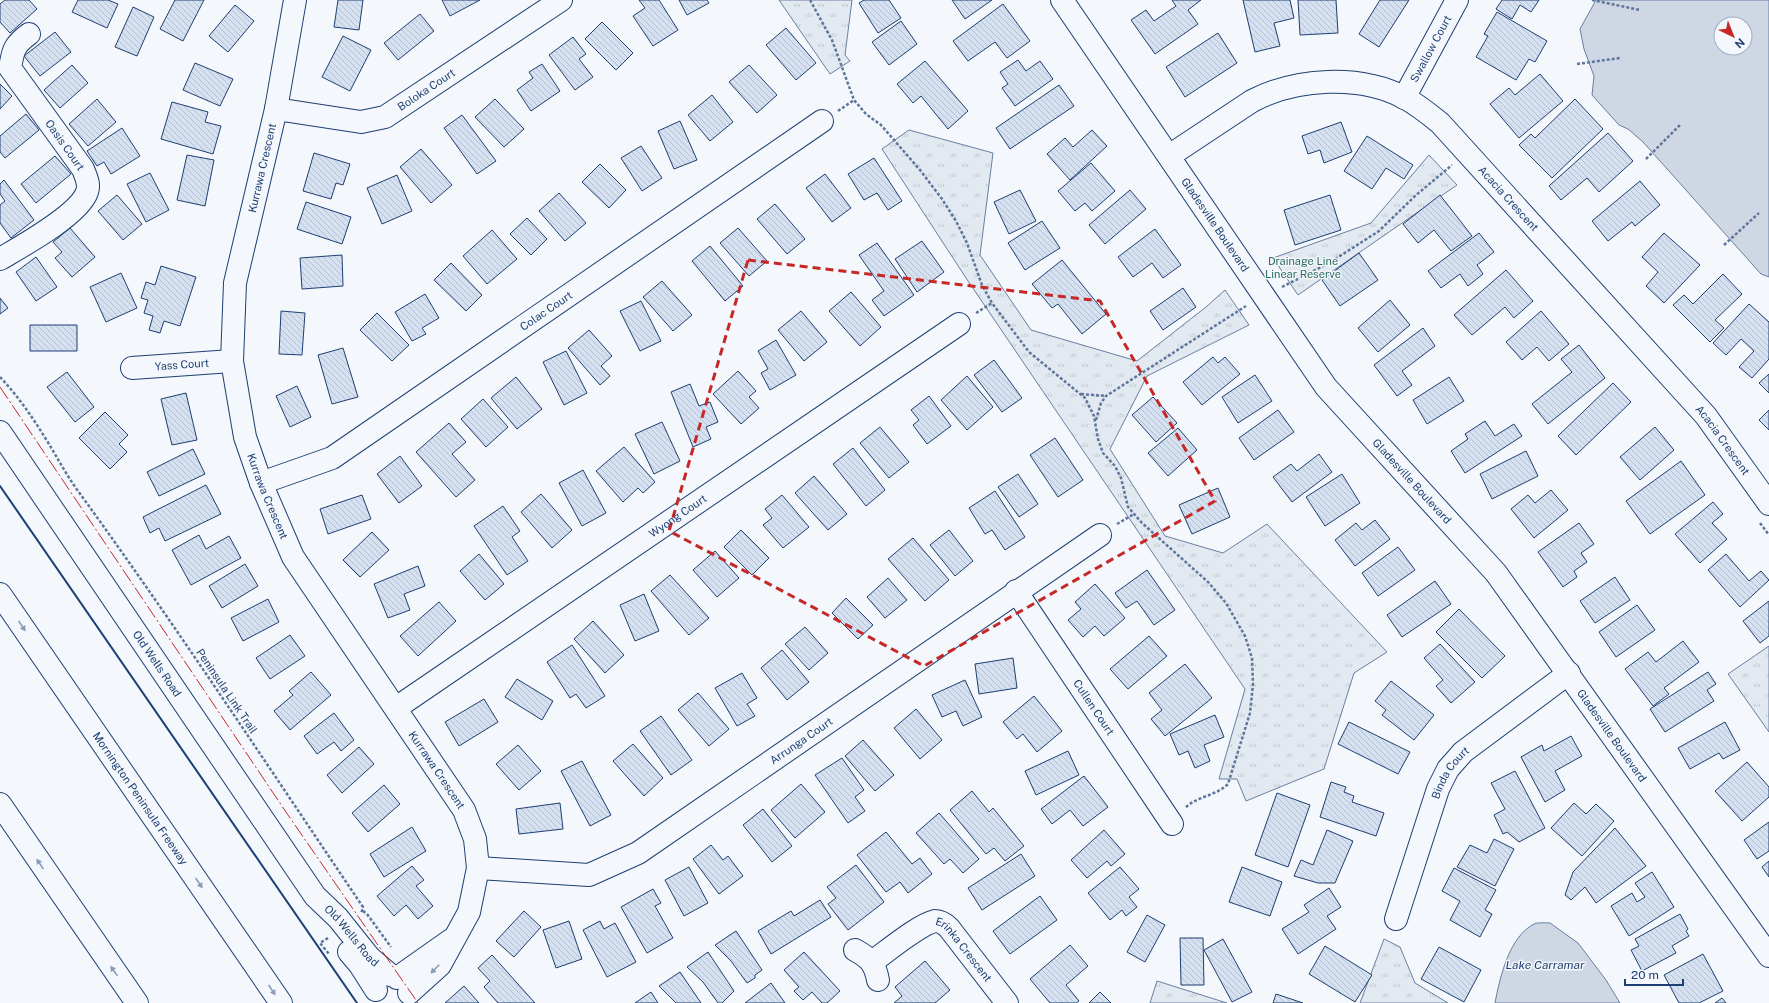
<svg xmlns="http://www.w3.org/2000/svg" width="1769" height="1003" font-family="'Public Sans',sans-serif">
<defs>
<pattern id="grass-tufts" width="24" height="20" patternUnits="userSpaceOnUse"><rect width="24" height="20" fill="#e3e9f0"/><path d="M3 7l-1-3M5 7V3M7 7l1-3M15 17l-1-3M17 17v-4M19 17l1-3" fill="none" stroke="#c2c9d1"/></pattern>
<pattern id="building-back-hatch" width="6" height="6" patternUnits="userSpaceOnUse"><rect width="6" height="6" fill="#d5e0f0"/><path d="M-1 5l2 2M0 0l6 6M5-1l2 2" fill="none" stroke="#b6c1d1"/></pattern>
</defs>
<rect width="100%" height="100%" fill="#f4f7fb"/>
<path fill="url(#grass-tufts)" stroke="#687fa3" d="M779 0H852L845 55 850 61 830 74Z
M909 130 993 153 980 255 1031 330 1137 361 1206 307 1225 290 1249 325 1147 376 1110 449 1165 536 1223 553 1267 524 1387 652 1354 673 1324 769 1246 801 1237 779H1219L1245 689 966 278 882 149Z
M1429 155 1457 185 1298 295 1273 258 1371 223Z
M1769 646V732L1728 674Z
M1384 939 1400 947 1415 983 1448 1003H1360Z
M1157 981 1227 1003H1150Z"/>
<path fill="#cfd7e4" stroke="#687fa3" fill-rule="evenodd" d="M1596 0H1769V277L1761 274 1643 142 1628 129 1619 125 1592 95 1594 76 1584 49 1580 29ZM1721 24H1745V48H1721Z
M1550 923 1578 943 1606 980 1620 1003H1495C1500 977 1509 937 1534 924 1538 922 1545 923 1550 923Z"/>
<path fill="url(#building-back-hatch)" stroke="#1d3f73" d="M5 0H29L37 9 10 33 0 22V4Z
M78 0H108L118 4 107 28 72 12Z
M175 0H204L183 41 160 29Z
M338 0H363L359 30 334 27Z
M442 0H480L450 16Z
M639 0H659L678 30 653 46 633 16 645 8Z
M679 0H707L709 3 687 15Z
M864 0H889L901 18 878 33 859 3Z
M952 0H992L965 19Z
M1172 0H1201L1188 10 1198 24 1155 54 1131 20 1146 10 1154 21 1176 6Z
M1243 0H1290L1294 18 1274 23 1280 46 1255 52Z
M1298 0H1336L1338 33 1300 35Z
M1380 0H1409L1379 47 1359 34Z
M1502 0H1539L1531 12 1520 5 1512 19 1496 9Z
M1003 4 1030 41 1007 58 995 42 968 61 953 41Z
M235 5 254 21 228 52 209 36Z
M133 7 154 17 137 56 115 47Z
M1497 12 1547 41 1535 62 1529 59 1516 80 1476 57 1488 36 1484 34Z
M420 14 434 31 398 60 384 43Z
M901 21 917 44 889 65 872 42Z
M602 22 633 53 616 70 585 39Z
M786 28 816 63 796 80 766 45Z
M55 32 71 52 40 76 24 56Z
M1218 33 1237 63 1185 97 1166 67Z
M343 36 371 50 350 91 322 77Z
M573 37 586 54 579 59 593 77 575 90 549 55Z
M1018 60 1026 71 1040 61 1053 79 1015 106 1002 88 1008 84 1000 72Z
M925 61 968 111 948 129 921 96 913 103 897 84Z
M195 63 233 79 220 106 183 90Z
M542 64 560 91 531 111 517 90 533 78 529 72Z
M72 65 88 83 60 108 44 90Z
M749 65 777 95 757 113 729 82Z
M1540 74 1563 101 1519 138 1490 104 1509 88 1515 95Z
M0 84 12 96 0 109Z
M1059 85 1074 106 1010 149 996 128Z
M712 95 733 122 710 141 688 115Z
M97 99 116 122 88 146 69 124Z
M495 99 524 129 504 147 475 117Z
M1575 99 1603 129 1552 178 1519 145 1531 134 1535 138Z
M172 102 208 112 205 122 221 126 213 154 161 139Z
M26 114 39 130 5 158 0 152V136Z
M462 115 496 161 477 174 444 128Z
M680 121 697 160 674 169 658 131Z
M1341 122 1352 152 1324 163 1320 150 1308 154 1302 136Z
M122 128 140 156 111 174 104 162 97 166 87 151Z
M1092 130 1107 146 1070 180 1047 154 1065 138 1073 147Z
M1608 133 1633 161 1599 192 1587 178 1561 200 1549 186Z
M1367 136 1413 165 1404 179 1386 168 1372 189 1344 171Z
M641 146 662 178 642 191 621 158Z
M421 149 452 185 431 203 400 167Z
M314 153 350 164 343 185 336 183 331 199 303 191Z
M187 155 214 160 205 206 177 200Z
M55 156 71 174 36 203 21 184Z
M874 158 902 201 888 210 877 193 864 200 848 174Z
M1091 163 1115 191 1092 211 1085 203 1075 211 1058 191Z
M600 164 626 190 609 208 582 182Z
M150 173 169 210 146 222 127 184Z
M825 174 851 208 832 222 806 188Z
M397 175 412 211 382 224 367 188Z
M4 180 34 220 11 238 0 223V205L5 201 0 194V184Z
M1640 181 1660 205 1635 226 1632 222 1608 241 1592 221Z
M1020 190 1036 221 1009 234 994 202Z
M1130 190 1146 209 1105 244 1089 225Z
M559 193 586 223 565 241 539 211Z
M117 195 142 224 123 240 98 211Z
M1330 195 1341 230 1295 245 1284 210Z
M1440 195 1472 236 1451 251 1434 230 1418 243 1403 224Z
M306 202 351 217 342 244 297 229Z
M775 204 805 239 787 254 757 219Z
M527 218 547 239 531 255 510 234Z
M1042 221 1060 248 1025 270 1008 243Z
M70 228 95 257 72 277 55 258 62 252 53 242Z
M738 228 767 261 749 276 720 243Z
M1155 229 1181 265 1163 278 1152 263 1133 277 1118 257Z
M492 230 517 259 487 284 463 256Z
M1479 233 1494 252 1477 265 1483 274 1468 286 1460 274 1441 288 1428 271Z
M1664 233 1700 265 1664 303 1646 286 1658 272 1642 257Z
M922 241 944 272 917 292 895 259Z
M877 243 914 295 884 316 872 300 884 291 859 255Z
M710 246 743 286 725 301 692 261Z
M1359 253 1378 280 1340 306 1322 280Z
M342 255 343 286 302 289 300 258Z
M36 257 57 287 36 301 16 272Z
M1062 260 1106 314 1082 334 1058 304 1052 308 1032 284Z
M451 263 482 295 466 311 434 280Z
M161 266 196 277 180 326 164 321 160 333 149 330 153 316 144 313 148 300 141 298 146 282 155 285Z
M1506 270 1533 301 1514 318 1505 307 1472 335 1454 315Z
M121 273 137 308 106 322 90 287Z
M1723 274 1742 294 1715 320 1724 328 1710 342 1673 305 1684 295 1693 304Z
M662 281 692 315 673 331 643 297Z
M1183 288 1196 307 1163 330 1150 311Z
M851 292 881 327 860 346 829 311Z
M425 294 439 318 422 328 426 334 412 341 395 312Z
M0 298 8 308 0 314Z
M1390 300 1410 325 1378 352 1358 328Z
M641 301 661 341 640 351 620 311Z
M1749 304 1769 322V359L1752 378 1739 367 1754 351 1741 339 1726 355 1713 343Z
M281 311 305 313 302 355 279 354Z
M801 311 827 342 804 361 778 330Z
M1541 311 1569 344 1549 361 1537 347 1522 360 1506 342Z
M377 313 409 345 392 361 360 330Z
M30 325H77V351H30Z
M1423 328 1435 346 1402 371 1412 385 1397 396 1374 365Z
M589 330 612 356 601 366 610 376 600 385 568 348Z
M776 340 796 375 770 390 761 373 768 369 758 351Z
M1579 345 1605 378 1548 424 1532 404 1572 372 1561 359Z
M343 348 358 397 332 404 318 355Z
M566 351 587 393 564 405 543 362Z
M1213 357 1218 363 1225 357 1240 374 1202 405 1183 382Z
M994 360 1022 398 1002 412 974 375Z
M738 371 756 391 749 397 759 408 741 424 713 394Z
M67 372 94 407 75 422 47 387Z
M1769 374V393L1759 383Z
M1255 375 1272 401 1238 423 1222 397Z
M967 376 993 407 967 430 941 400Z
M516 377 542 409 517 429 491 398Z
M1449 377 1464 401 1427 424 1413 400Z
M1613 383 1631 402 1576 455 1558 436Z
M690 384 699 406 710 402 718 422 706 427 711 439 693 447 671 392Z
M297 386 311 417 290 427 276 396Z
M186 393 197 440 172 445 161 399Z
M929 396 951 426 927 444 913 425 919 420 911 410Z
M1153 397 1177 423 1156 442 1132 415Z
M483 399 508 427 486 447 461 419Z
M1278 410 1294 432 1254 460 1239 438Z
M1769 410V430L1759 420Z
M105 412 128 435 119 444 127 452 110 469 79 438Z
M1485 421 1495 436 1514 424 1522 436 1465 473 1451 451 1468 439 1465 434Z
M662 422 680 461 654 474 635 434Z
M449 423 466 442 452 454 475 480 456 497 416 452Z
M880 427 909 462 889 478 860 443Z
M1655 427 1674 450 1640 480 1620 457Z
M1178 428 1197 450 1168 476 1148 453Z
M1055 438 1083 480 1058 497 1030 455Z
M624 447 655 482 643 493 638 488 623 502 596 471Z
M853 448 885 490 866 506 833 464Z
M193 449 205 474 159 496 147 472Z
M1526 451 1538 476 1492 499 1480 474Z
M1319 454 1332 472 1292 502 1273 477 1291 464 1297 471Z
M400 456 422 486 399 503 377 474Z
M1681 461 1705 495 1650 534 1626 501Z
M583 470 606 513 582 526 559 483Z
M1018 474 1038 504 1019 517 998 487Z
M1342 474 1360 503 1325 526 1306 497Z
M814 476 847 514 828 530 795 493Z
M206 485 221 514 165 541 159 528 150 533 143 517Z
M1218 488 1230 517 1192 534 1179 505Z
M1551 490 1568 510 1534 538 1511 509 1528 495 1535 503Z
M995 491 1025 537 1005 550 992 530 985 534 969 508Z
M541 494 572 530 552 548 521 512Z
M362 495 371 519 328 534 320 509Z
M782 495 809 527 783 548 763 525 772 518 765 509Z
M1713 502 1723 514 1712 523 1727 539 1700 563 1675 534Z
M503 506 520 531 512 537 528 561 507 575 474 526Z
M1375 520 1390 539 1355 566 1335 540 1356 523 1362 530Z
M1579 523 1594 544 1581 553 1587 562 1574 571 1577 577 1563 587 1538 552Z
M741 530 769 558 752 575 724 547Z
M949 530 973 561 955 576 930 545Z
M372 532 389 550 360 577 343 560Z
M199 535 206 549 229 536 241 558 191 585 172 550Z
M913 538 949 580 925 601 888 559Z
M1398 547 1415 570 1378 596 1362 573Z
M715 551 739 578 717 597 693 570Z
M479 554 504 584 485 600 460 571Z
M1726 554 1749 581 1761 571 1769 580 1740 607 1708 570Z
M245 564 258 586 222 608 209 586Z
M418 566 425 586 404 594 410 610 388 618 374 584Z
M1147 570 1175 610 1154 625 1137 601 1126 608 1115 593Z
M670 575 709 618 689 635 651 591Z
M1615 577 1630 600 1595 623 1580 601Z
M888 578 907 600 885 618 867 597Z
M1435 581 1451 604 1402 637 1387 615Z
M1095 584 1125 618 1104 636 1095 626 1083 637 1068 620 1081 609 1075 602Z
M644 594 659 631 635 641 620 605Z
M846 598 873 625 858 639 832 613Z
M268 599 279 622 243 641 231 618Z
M1769 601V636L1760 643 1743 621Z
M439 602 456 621 418 656 400 636Z
M1637 605 1655 630 1616 657 1599 632Z
M1459 609 1505 656 1482 678 1436 632Z
M593 621 624 655 605 673 574 639Z
M805 627 828 653 809 670 785 644Z
M290 635 305 656 270 679 256 658Z
M1149 636 1167 656 1128 689 1110 669Z
M1683 641 1699 662 1664 688 1669 694 1653 706 1625 669 1648 652 1656 662Z
M1440 644 1475 682 1451 703 1436 686 1443 680 1424 658Z
M572 645 605 696 586 708 576 694 570 698 547 662Z
M782 650 809 682 787 700 761 668Z
M1013 658 1017 688 979 694 975 664Z
M1185 664 1212 698 1165 736 1151 719 1162 710 1149 693Z
M311 672 331 695 290 730 274 711 293 695 289 691Z
M1708 672 1716 684 1707 690 1714 701 1665 732 1650 709Z
M742 673 757 698 747 704 755 716 737 726 715 688Z
M517 679 553 701 542 720 505 697Z
M965 680 982 717 963 726 956 711 942 717 932 695Z
M1391 681 1434 715 1414 740 1382 715 1386 710 1375 701Z
M698 693 729 729 709 746 678 710Z
M1034 696 1062 731 1037 752 1023 734 1017 739 1003 722Z
M484 699 498 722 459 746 445 722Z
M916 709 942 740 920 759 894 728Z
M334 713 354 740 341 751 334 742 317 754 304 736Z
M1215 715 1224 737 1204 745 1210 761 1195 768 1188 751 1179 755 1170 734Z
M661 716 692 760 671 775 640 731Z
M1349 722 1410 752 1398 774 1338 744Z
M1725 722 1740 750 1723 759 1719 753 1690 769 1678 748Z
M1571 736 1582 756 1555 771 1565 790 1545 802 1521 757 1542 745 1544 751Z
M863 740 894 775 875 791 845 756Z
M633 744 663 778 644 796 613 761Z
M518 745 541 771 519 790 496 764Z
M359 747 374 764 342 793 327 775Z
M1068 751 1079 775 1036 795 1025 771Z
M842 758 864 790 855 797 865 811 848 823 815 775Z
M582 761 611 815 590 826 561 771Z
M1747 762 1769 787V797L1742 821 1715 791Z
M1515 771 1545 828 1519 842 1507 832 1503 834 1494 815 1505 809 1491 783Z
M1084 776 1108 807 1083 826 1070 810 1052 824 1041 809Z
M1331 782 1346 787 1344 792 1354 796 1352 802 1384 813 1376 836 1320 817Z
M801 784 825 812 795 838 771 810Z
M384 785 400 804 368 832 352 813Z
M972 791 989 812 993 808 1024 846 1005 861 994 848 986 854 950 810Z
M1277 793 1310 805 1288 867 1255 855Z
M560 803 563 829 519 834 516 809Z
M1574 803 1586 814 1596 804 1614 821 1582 856 1551 828Z
M763 809 792 846 772 862 743 825Z
M939 813 979 859 963 873 950 859 944 864 916 833Z
M1769 822V851L1757 859 1744 840Z
M412 827 426 851 384 877 370 854Z
M1615 828 1646 866 1596 903 1585 887 1571 900 1565 895 1573 872Z
M1104 830 1125 854 1111 866 1107 861 1087 878 1071 860Z
M1327 830 1353 841 1335 883H1318L1294 876 1301 860 1313 865Z
M886 832 912 864 920 858 932 874 908 893 900 882 886 892 857 855Z
M1494 839 1514 849 1495 886 1457 867 1470 845 1487 853Z
M711 845 723 860 728 856 743 876 719 894 693 859Z
M1021 854 1035 876 982 910 968 888Z
M1769 861V877L1762 867Z
M856 865 884 902 848 930 828 904 836 898 827 887Z
M412 866 424 880 416 886 433 906 418 919 406 905 394 916 377 896Z
M689 867 708 903 684 916 665 880Z
M1120 867 1139 889 1129 897 1137 907 1126 916 1122 910 1110 920 1088 893Z
M1242 867 1282 882 1270 916 1229 902Z
M1454 868 1496 890 1485 910 1492 914 1480 937 1450 920 1460 901 1442 891Z
M1652 872 1674 907 1629 936 1611 906 1632 893 1637 902 1645 897 1635 883Z
M1329 888 1341 907 1327 916 1336 929 1298 954 1282 929 1309 912 1304 905Z
M653 889 661 903 655 906 673 938 647 953 621 907Z
M1040 896 1057 920 1010 954 993 931Z
M820 900 831 917 771 954 758 931 791 911 794 916Z
M524 911 541 927 514 957 496 941Z
M1680 914 1688 929 1686 931 1689 936 1672 946 1676 953 1642 971 1631 950 1639 946 1635 939Z
M1147 915 1165 925 1145 962 1127 952Z
M569 921 582 959 556 968 543 930Z
M600 921 604 929 615 923 636 962 607 977 583 930Z
M736 931 762 970 755 975V978L747 983 731 961 715 945Z
M1180 938H1203L1204 985H1181Z
M1223 939 1252 992 1232 1002 1204 950Z
M1070 945 1088 966 1066 985 1079 1001 1076 1003H1050L1030 979Z
M1325 946 1372 975 1355 1002 1309 974Z
M1439 947 1481 970 1464 1002 1421 979Z
M708 952 734 991 722 1003H718L703 982 687 967Z
M804 952 840 991 827 1003H822L812 992 803 1000 794 991 799 987 784 970Z
M1703 954 1723 991 1699 1003H1679L1664 975Z
M492 955 535 1003H498L484 987 490 981 478 968Z
M925 961 950 990 935 1003H894L902 996 895 987Z
M680 972 701 1003H676L659 986Z
M771 983 785 1003H745Z
M464 986 479 1003H445Z
M651 992 658 1003H635Z
M1100 992 1111 1003H1089Z
M1276 994 1303 1003H1273Z
M1722 998 1726 1003H1715Z"/>
<g fill="none" stroke-linecap="round" stroke-linejoin="round">
<g stroke="#1d3f73" stroke-width="24">
<g id="minor">
<path id="s1" d="M295 0 276 109 235 283 232 361 245 437 261 483 293 557 464 810 475 839 478 868 469 912 440 965 409 993"/>
<path id="s2" d="M1062 0 1326 387 1496 573 1769 956"/>
<path id="s3" d="M1404 98 1457 0"/>
<path id="s4" d="M276 109 361 122 385 117 561 0"/>
<path id="s5" d="M1169 156 1252 101C1296 78 1360 74 1405 98 1418 105 1429 114 1440 123L1706 416 1769 504"/>
<path d="M0 259C22 246 79 215 87 192 90 184 86 177 83 169L10 68C13 50 14 45 29 34"/>
<path id="s6" d="M132 368 232 361"/>
<path id="s7" d="M0 432 315 896 338 918 370 958 390 975"/>
<path id="s8" d="M261 483 332 458 822 121"/>
<path id="s9" d="M1016 591 1172 824"/>
<path id="s10" d="M396 708 959 324"/>
<path id="s11" d="M478 868 589 875 638 853 1100 535"/>
<path id="s12" d="M1396 919 1438 789 1448 769 1463 752 1569 673"/>
<path d="M855 950C870 958 875 964 878 980"/>
<path d="M349 952 360 965 376 990"/>
<path id="s13" d="M872 962C886 952 920 924 935 921 940 921 945 924 949 928L1007 1003"/>
<path d="M397 978 451 940"/>
</g>
</g>
<g stroke="#1d3f73" stroke-width="24">
<g id="highway">
<path id="s14" d="M0 594 281 1003"/>
<path d="M0 804 137 1003"/>
</g>
</g>
<path stroke="#5e769c" stroke-width="2.5" stroke-dasharray="3 2" stroke-linecap="butt" d="M810 0 832 40 854 100 866 114 881 125 920 170 942 199 956 221 967 243 982 285 992 303 1029 352 1085 398 1094 416 1098 439 1103 453 1115 466 1121 478 1128 507 1142 523 1208 582 1226 603 1245 636 1252 658 1253 684 1250 713 1228 784C1216 796 1197 796 1185 808
M1592 0 1640 10
M1577 64 1620 58
M838 111 854 100
M1646 159 1680 125
M1724 245 1759 213
M1282 287 1329 263 1379 231 1415 196 1452 165
M976 313 992 303
M0 377C17 395 31 415 44 436 56 455 65 473 78 491 177 627 269 768 363 907L361 914
M1081 394 1106 396
M1096 420 1101 403 1106 396 1246 306
M1760 523 1769 535
M1117 524 1134 514
M363 911 367 914 391 947
M328 938 320 943 329 954"/>
<use href="#minor" stroke="#f4f7fb" stroke-width="22"/>
<use href="#highway" stroke="#f4f7fb" stroke-width="22"/>
<path stroke="#1d3f73" stroke-width="2" d="M0 486 357 1003"/>
<path stroke="#c62828" stroke-width="1" stroke-dasharray="14 3 2 3" stroke-linecap="butt" d="M0 387 288 815 418 1003"/>
</g>
<defs><path id="oneway-solid" d="M-6-.8H1V-3.2L6.5 0L1 3.2V.8H-6Z"/></defs>
<g fill="#889bb7">
<use href="#oneway-solid" transform="translate(22 626) rotate(56)"/>
<use href="#oneway-solid" transform="translate(40 864) rotate(-124)"/>
<use href="#oneway-solid" transform="translate(199 883) rotate(56)"/>
<use href="#oneway-solid" transform="translate(435 969) rotate(135)"/>
<use href="#oneway-solid" transform="translate(114 971) rotate(-125)"/>
<use href="#oneway-solid" transform="translate(272 990) rotate(56)"/>
</g>
<path fill="none" stroke="#c62828" stroke-width="3" stroke-dasharray="8 5" stroke-linejoin="round" d="M748 260 1100 301 1215 501 924 666 669 531Z"/>
<g text-anchor="middle" dominant-baseline="central" stroke-width="3" stroke-linejoin="round" paint-order="stroke">
<g font-size="11" fill="#1d3f73" stroke="#f4f7fb">
<text stroke="none"><textPath href="#s3" startOffset="56">Swallow Court</textPath></text>
<text stroke="none"><textPath href="#s4" startOffset="160">Boloka Court</textPath></text>
<text transform="translate(65 145) rotate(55)">Oasis Court</text>
<text transform="translate(262 168) rotate(-77)">Kurrawa Crescent</text>
<text stroke="none"><textPath href="#s5" startOffset="403">Acacia Crescent</textPath></text>
<text stroke="none"><textPath href="#s2" startOffset="272">Gladesville Boulevard</textPath></text>
<text stroke="none"><textPath href="#s8" startOffset="335">Colac Court</textPath></text>
<text stroke="none"><textPath href="#s6" startOffset="50">Yass Court</textPath></text>
<text stroke="none"><textPath href="#s5" startOffset="726">Acacia Crescent</textPath></text>
<text stroke="none"><textPath href="#s2" startOffset="596">Gladesville Boulevard</textPath></text>
<text stroke="none"><textPath href="#s1" startOffset="508">Kurrawa Crescent</textPath></text>
<text stroke="none"><textPath href="#s10" startOffset="341">Wyong Court</textPath></text>
<text stroke="none"><textPath href="#s7" startOffset="280">Old Wells Road</textPath></text>
<text transform="translate(227 691) rotate(56)">Peninsula Link Trail</text>
<text stroke="none"><textPath href="#s9" startOffset="140">Cullen Court</textPath></text>
<text stroke="none"><textPath href="#s2" startOffset="920">Gladesville Boulevard</textPath></text>
<text stroke="none"><textPath href="#s11" startOffset="363">Arrunga Court</textPath></text>
<text stroke="none"><textPath href="#s1" startOffset="831">Kurrawa Crescent</textPath></text>
<text stroke="none"><textPath href="#s12" startOffset="157">Binda Court</textPath></text>
<text stroke="none"><textPath href="#s14" startOffset="248">Mornington Peninsula Freeway</textPath></text>
<text stroke="none"><textPath href="#s7" startOffset="615">Old Wells Road</textPath></text>
<text stroke="none"><textPath href="#s13" startOffset="117">Erinka Crescent</textPath></text>
</g>
<g font-size="11" fill="#2c6c60" stroke="#f4f7fb">
<text x="1303" y="261">Drainage Line<tspan x="1303" dy="13">Linear Reserve</tspan></text>
</g>
<g font-size="12" font-style="italic" fill="#1d3f73" stroke="#f4f7fb">
<text x="1545" y="965">Lake Carramar</text>
</g>
</g>
<g transform="translate(1733 36) rotate(137)"><circle r="19" fill="#f4f7fb" stroke="#9eadc5"/>
<path d="M0-3L7 15L0 10L-7 15Z" fill="#c62828"/>
<text y="-6" font-size="11" font-weight="bold" text-anchor="middle" fill="#1d3f73">N</text>
</g>
<path d="M1625 979v6h58v-6" fill="none" stroke="#1d3f73" stroke-width="2"/>
<text x="1631" y="979" font-size="12" fill="#1d3f73" stroke="#f4f7fb" stroke-width="3" paint-order="stroke">20 m</text>
</svg>
